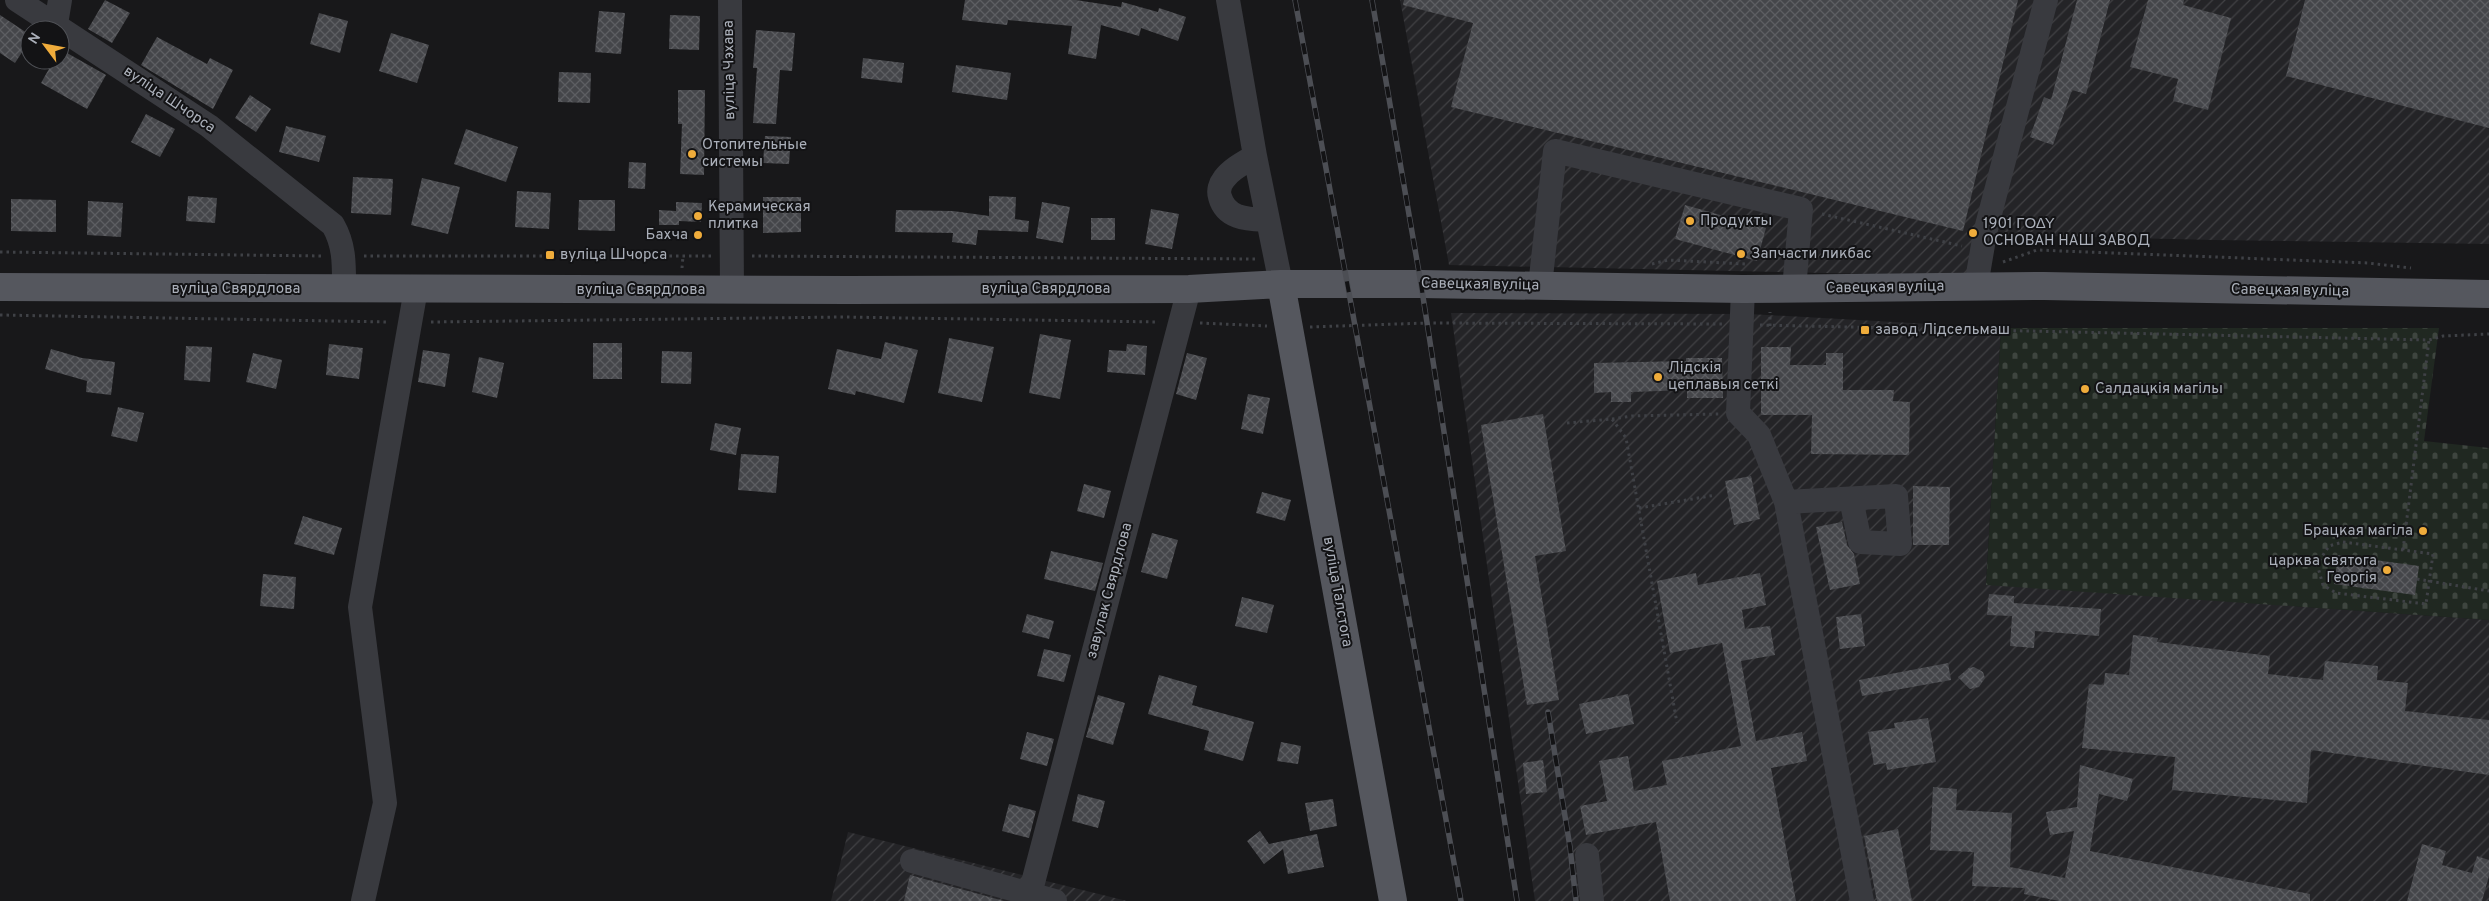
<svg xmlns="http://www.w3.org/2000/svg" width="2489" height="901" font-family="Overpass,sans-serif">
<defs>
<pattern id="industrial-furrows" width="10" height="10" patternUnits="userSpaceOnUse" patternTransform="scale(1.25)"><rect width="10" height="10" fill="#242427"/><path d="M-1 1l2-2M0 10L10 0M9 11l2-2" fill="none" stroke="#414144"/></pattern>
<pattern id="cemetery-stones" width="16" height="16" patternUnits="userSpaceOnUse" patternTransform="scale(1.25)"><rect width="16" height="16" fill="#202821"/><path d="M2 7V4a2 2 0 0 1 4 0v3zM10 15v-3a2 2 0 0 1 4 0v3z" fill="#3e453f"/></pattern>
<pattern id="building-cross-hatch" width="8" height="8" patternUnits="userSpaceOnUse" patternTransform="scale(1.25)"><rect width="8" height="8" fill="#45464a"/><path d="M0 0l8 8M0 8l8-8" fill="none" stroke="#5d5e62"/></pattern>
</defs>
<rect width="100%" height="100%" fill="#18181a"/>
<path fill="url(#industrial-furrows)" d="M1400 0H2489V244L2214 240 2004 235 1977 232 1966 276 1449 265Z
M1451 313 1749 314 2001 328 1986 584 2489 620V901H1535Z
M848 832 1127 901H831Z"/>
<path fill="url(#cemetery-stones)" d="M2001 328H2439L2424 441 2489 448V620L1986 585Z"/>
<path fill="url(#building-cross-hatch)" d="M105 0 130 13 112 43 88 29Z
M965 0H1076L1121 7 1122 2 1158 12 1159 8 1186 17 1178 41 1141 28 1139 36 1101 25 1096 59 1068 54 1072 26 1008 20 1007 25 962 20Z
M1404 0H2018L1963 231 1451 107 1473 23 1403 5Z
M2077 0H2110L2086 94 2072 90 2053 145 2030 137 2044 97 2051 100Z
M2148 0H2184L2183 5 2231 18 2208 110 2173 101 2178 79 2130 67Z
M2305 0H2489V128L2286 76Z
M599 11 625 13 621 54 595 52Z
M319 13 348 21 340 53 310 44Z
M0 15 30 35V40L15 63 0 53Z
M670 15 700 16 699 50 669 49Z
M756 30 795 33 792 71 780 70 776 124 753 123 757 68H753Z
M391 33 429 45 417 83 379 71Z
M157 37 207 64 210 58 233 70 213 109 141 65Z
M60 49 106 75 87 109 41 83 54 60H60Z
M863 58 904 63 902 83 861 78Z
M956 65 1011 73 1007 100 952 92Z
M559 72 591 73 590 103 558 102Z
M678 90H705L704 175 680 174 682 124H678Z
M250 95 271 109 256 132 235 118Z
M146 114 175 129 160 157 131 142Z
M286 126 326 136 319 162 279 152Z
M466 129 518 147 506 182 454 164Z
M765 136 791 137 789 164 763 163Z
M629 162 646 163 645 189 628 188Z
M353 177 393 179 391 215 351 213Z
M422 178 460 187 448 234 411 225Z
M517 191 551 193 549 229 515 227Z
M188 196 217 198 215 223 186 221Z
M989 196 1016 197 1015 219 1029 221 1028 232 978 230 976 245 952 242 953 233 895 232 896 210 953 211 989 216Z
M763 197H801V232L763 233Z
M11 199 56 200V232L11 231Z
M579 200H615V231L578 230Z
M88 201 123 203 121 237 87 235Z
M676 202 702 203 701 222 679 221V225H659V210L676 211Z
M1042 202 1070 207 1063 243 1036 238Z
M1685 205 1766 228 1757 261 1675 239Z
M1151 209 1179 214 1172 249 1145 244Z
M1091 218H1115V240H1091Z
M1040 334 1071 340 1060 399 1029 393Z
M949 338 994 347 982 402 938 393Z
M885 342 918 350 904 403 856 391 855 395 828 389 837 349 881 359Z
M593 343H622V379H593Z
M329 344 363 348 359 379 326 375Z
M1127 344 1147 346 1145 375 1107 372 1109 350 1126 351Z
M186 346 212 347 210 382 184 380Z
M1761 347H1791L1790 365H1826V353H1843V390H1894L1893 401 1910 402 1909 455 1811 454 1812 415H1761Z
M51 349 82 358 115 362 111 395 86 392 87 381 45 369Z
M423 350 450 354 445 387 418 382Z
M662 351 692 352 691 384 661 383Z
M253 353 282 360 276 389 246 382Z
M1187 353 1207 358 1196 400 1176 394Z
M479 357 504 363 497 398 472 392Z
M1686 358H1722L1723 398H1687V390L1631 392V402H1611V392L1594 393V363L1686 361Z
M1248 394 1270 398 1263 434 1241 429Z
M118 407 144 413 137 442 111 436Z
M1543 414 1566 551 1535 556 1559 700 1527 705 1481 425Z
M715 423 741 428 736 455 710 450Z
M741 454 779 456 776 493 738 490Z
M1751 476 1760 519 1734 525 1725 481Z
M1084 484 1111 491 1104 518 1077 511Z
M1913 486 1950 487 1949 545H1913Z
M1262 492 1291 500 1285 521 1256 513Z
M303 516 342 528 334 555 294 544Z
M1842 522 1847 545 1854 554 1860 584 1830 590 1816 527Z
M1152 533 1178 540 1167 579 1141 572Z
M1051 551 1103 563 1095 591 1044 579Z
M2338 555 2419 566 2415 595 2334 584Z
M1696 573 1698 585 1760 573 1766 605 1742 610 1745 629 1770 626 1775 655 1741 661 1756 741 1802 732 1807 761 1771 768 1796 901H1670L1656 822 1586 835 1580 806 1607 801 1599 761 1628 756 1634 791 1667 785 1662 761 1741 746 1722 643 1670 653 1657 581Z
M263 574 296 577 294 609 260 606Z
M1989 594 2014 596V603L2101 609 2099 636 2035 631 2034 648 2010 646 2012 616 1987 615Z
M1242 597 1274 605 1267 633 1235 626Z
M1027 614 1054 621 1049 639 1022 632Z
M1861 614 1865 646 1840 649 1836 617Z
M2133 635 2158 638 2157 642 2270 656 2268 674 2323 680 2325 661 2378 666 2377 680 2408 683 2405 711 2489 720V775L2311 750 2307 803 2172 790 2175 757 2082 748 2089 684 2104 685 2105 673 2129 675Z
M1044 649 1071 655 1064 682 1037 676Z
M1948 663 1951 680 1862 696 1859 680Z
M1974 667 1983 672 1985 678 1979 687 1970 689 1958 677 1969 668Z
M1159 675 1197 686 1192 705 1254 722 1243 761 1204 750 1209 731 1148 714Z
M1628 694 1634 724 1586 734 1579 704Z
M1098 695 1125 703 1113 745 1086 737Z
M1928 718 1936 762 1887 770 1886 763 1874 765 1868 732 1895 728 1894 723Z
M1027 732 1054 739 1047 766 1020 759Z
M1281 742 1301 746 1298 764 1277 761Z
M1543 760 1547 792 1526 794 1523 763Z
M2080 765 2133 779 2127 801 2099 794 2090 851 2310 894V901H2059L2024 894 2025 888 1972 886 1974 852 1930 850 1933 787 1957 789 1956 810 2012 813 2010 867 2065 878 2074 831 2050 835 2046 812 2077 807Z
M1078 794 1105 801 1098 828 1072 821Z
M1333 799 1337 826 1310 831 1305 803Z
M1009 804 1036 811 1029 838 1002 831Z
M1898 829 1912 901H1877L1864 836Z
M1260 831 1269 844 1317 834 1324 867 1288 874 1283 849 1264 864 1247 841Z
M2422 844 2446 851 2442 865 2472 873 2477 856 2489 860V876L2482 901H2407Z
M910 875 1004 901H904Z"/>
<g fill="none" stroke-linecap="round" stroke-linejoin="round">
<path stroke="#3f4146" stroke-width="3" stroke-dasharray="2.5 4" stroke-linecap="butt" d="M1822 214 1962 246
M0 252 323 256
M364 256H713
M752 256 1255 259
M2003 262 2037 250 2368 263 2411 268
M1652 264 1668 260 1745 264
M682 268 683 256
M0 315 389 322
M431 322 843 317 1159 322
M1200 323 1267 326
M1760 325 2429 340 2443 336 2489 334
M1770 326V312
M1310 327 1427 323 1722 324
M1612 419 1632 416 1719 414
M1567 423 1612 419 1626 438 1677 723
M1639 508 1716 495
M2343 542 2433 554 2426 604 2336 593 2323 585 2317 564 2329 546Z
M2403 550 2429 340
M2417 579 2489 591"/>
<path stroke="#393a3f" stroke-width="24" d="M17 0 209 126 333 225C345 246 344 265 344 289
M730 0 732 290
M1228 0 1255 156 1281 284
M56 24 60 0
M1255 156C1245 162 1231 169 1224 179 1220 184 1218 191 1220 197 1226 219 1248 219 1267 220
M1540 286 1555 151 1801 209 1794 289
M1976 286 1985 233 2046 0
M1743 289 1738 413 1759 435 1786 502 1862 901
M1786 502 1896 496 1900 544 1860 542 1851 499
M1587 855 1592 901
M912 861 1055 901
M1030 894 1189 289
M363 901 385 803 360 607 416 289"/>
<path stroke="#55575e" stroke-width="28" d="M1281 284 1393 901
M0 287 849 290 1189 289 1281 284H1421L1743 289 2044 286 2489 294"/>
<g stroke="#4c4e54" stroke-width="5.5">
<path id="rail" d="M1295 0 1461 901
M1372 0 1421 284 1517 901
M1548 712 1570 847 1576 901"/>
</g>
<use href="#rail" stroke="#131315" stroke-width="4" stroke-dasharray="11" stroke-linecap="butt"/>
</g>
<g fill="#efac3b" stroke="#131315" stroke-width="2">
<circle cx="692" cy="154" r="5"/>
<circle cx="698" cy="216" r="5"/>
<circle cx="1690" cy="221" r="5"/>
<circle cx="1973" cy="233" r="5"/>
<circle cx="698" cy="235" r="5"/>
<circle cx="1741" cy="254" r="5"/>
<rect x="545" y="250" width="10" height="10" rx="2.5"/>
<rect x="1860" y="325" width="10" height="10" rx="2.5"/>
<circle cx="1658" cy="377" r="5"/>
<circle cx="2085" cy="389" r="5"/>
<circle cx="2423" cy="531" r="5"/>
<circle cx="2387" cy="570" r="5"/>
</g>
<g text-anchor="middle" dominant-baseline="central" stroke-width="4" stroke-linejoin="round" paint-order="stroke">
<g font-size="15" fill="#abb0ba" stroke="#131315">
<text transform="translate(730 70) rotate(-91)">вуліца Чэхава</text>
<text transform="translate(169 100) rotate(34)">вуліца Шчорса</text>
<text transform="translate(1480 285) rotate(1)">Савецкая вуліца</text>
<text transform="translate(1885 288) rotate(-1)">Савецкая вуліца</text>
<text x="236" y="289">вуліца Свярдлова</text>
<text x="1046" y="289">вуліца Свярдлова</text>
<text x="641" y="290">вуліца Свярдлова</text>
<text transform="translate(2290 291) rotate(1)">Савецкая вуліца</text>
<text transform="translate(1110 591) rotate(-75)">завулак Свярдлова</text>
<text transform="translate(1337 592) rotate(80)">вуліца Талстога</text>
</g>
<g font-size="15" fill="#abb0ba" stroke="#131315" text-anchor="start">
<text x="702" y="145">Отопительные<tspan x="702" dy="17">системы</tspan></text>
<text x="708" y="207">Керамическая<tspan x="708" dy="17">плитка</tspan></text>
<text x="1700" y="221">Продукты</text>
<text x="1983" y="224">1901 ΓΟΔΥ<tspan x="1983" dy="17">ОСНОВАН НАШ ЗАВОД</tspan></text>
<text x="688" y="235" text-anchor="end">Бахча</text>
<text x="1751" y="254">Запчасти ликбас</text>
<text x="560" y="255">вуліца Шчорса</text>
<text x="1875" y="330">завод Лідсельмаш</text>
<text x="1668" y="368">Лідскія<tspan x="1668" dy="17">цеплавыя сеткі</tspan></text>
<text x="2095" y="389">Салдацкія магілы</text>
<text x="2413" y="531" text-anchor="end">Брацкая магіла</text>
<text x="2377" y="561" text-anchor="end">царква святога<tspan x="2377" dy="17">Георгія</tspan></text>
</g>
</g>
<g transform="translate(45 45) rotate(302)"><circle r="24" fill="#131315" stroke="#505257"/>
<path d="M0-4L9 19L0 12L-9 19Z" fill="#efac3b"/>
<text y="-8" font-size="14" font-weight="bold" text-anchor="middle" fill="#abb0ba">N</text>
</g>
</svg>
